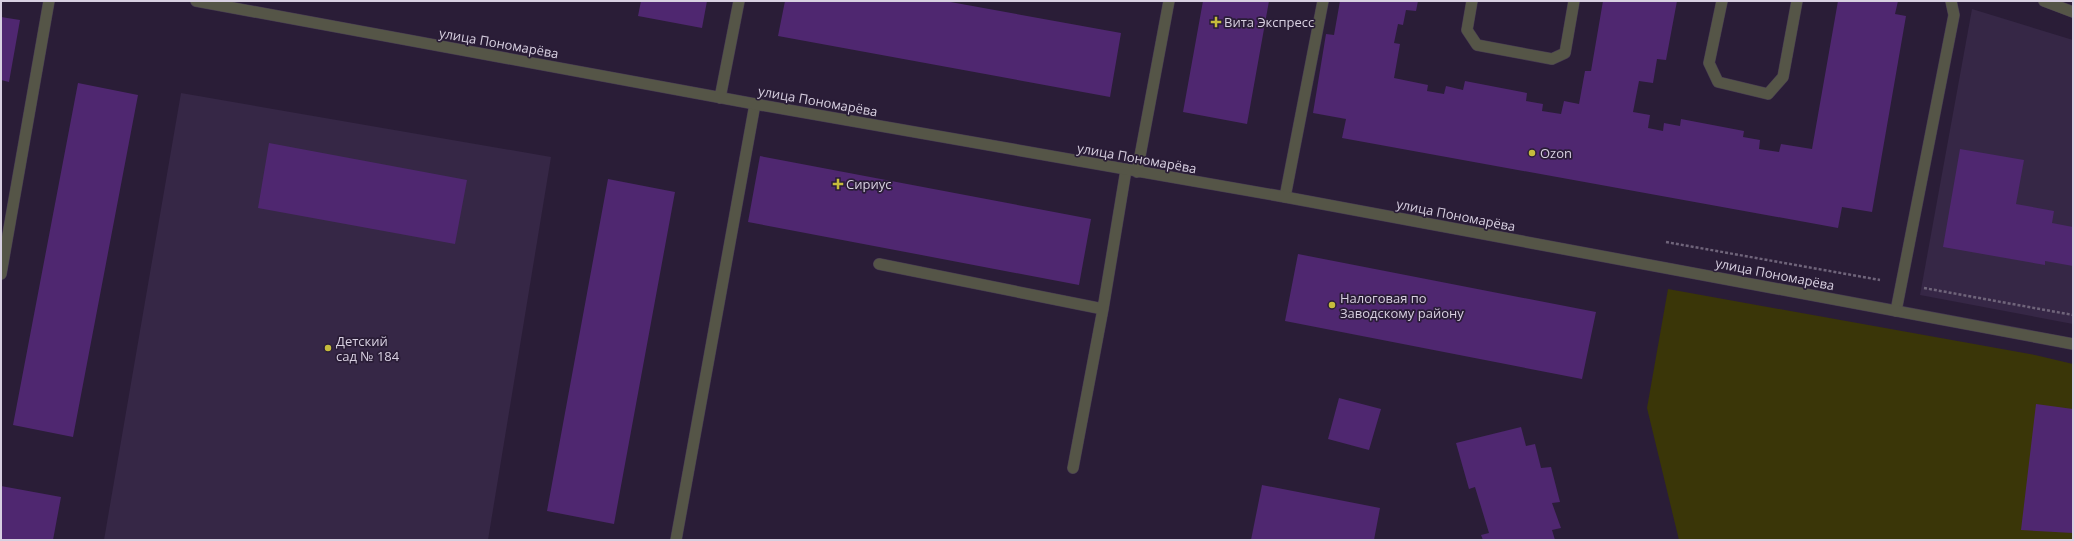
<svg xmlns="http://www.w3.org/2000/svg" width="2074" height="541" font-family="'Open Sans',sans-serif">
<rect width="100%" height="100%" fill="#2a1d37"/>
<path fill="#362746" d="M1972 9 2073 40V324L1920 295Z
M181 93 551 157 488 540H104Z"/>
<path fill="#3a3608" d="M1668 289 2035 355 2073 364V540H1679L1647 408Z"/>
<path fill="#4f2770" d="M641 1H707L702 28 638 16Z
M785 1H945L1121 33 1110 97 778 36Z
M1203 1H1269L1247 124 1183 112Z
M1340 1H1418L1416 11 1406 10 1403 25 1398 24 1394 43 1400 44 1394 78 1428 85 1427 91 1444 94 1446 86 1463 90 1465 81 1527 93 1526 101 1543 104 1542 111 1561 114 1564 101 1579 104 1585 71H1591L1603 1H1677L1666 60 1657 59 1653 83 1639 81 1633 112 1650 115 1648 128 1663 131 1664 123 1680 126 1681 119 1744 131 1743 137 1760 140 1759 149 1779 152 1781 144 1812 149 1838 1H1898L1895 14 1906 16 1872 212 1842 207 1838 228 1342 138 1346 119 1313 113 1326 34 1334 35Z
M1 17 20 20 9 82 1 80Z
M78 83 138 95 73 437 13 425Z
M269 143 467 180 455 244 258 208Z
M1960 149 2024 160 2016 204 2054 211 2052 223 2073 227V266L2045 261V265L1943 247Z
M760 156 1091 219 1079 285 748 222Z
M608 179 675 192 614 524 547 511Z
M1298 254 1596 312 1582 379 1285 321Z
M1339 398 1381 409 1369 450 1328 439Z
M2036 404 2073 409V533L2021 530Z
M1521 427 1526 446 1535 444 1541 468 1551 467 1560 502 1552 503 1561 528 1552 530 1555 540H1483L1481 535 1489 533 1475 487 1469 489 1456 443Z
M1262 485 1380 508 1374 540H1251Z
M1 486 61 497 53 540H1Z"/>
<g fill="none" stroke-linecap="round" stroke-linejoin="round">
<g stroke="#463a52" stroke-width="12">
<path id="service" d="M1472 1 1467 30 1477 45 1552 59 1565 53 1574 1
M1722 1 1709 63 1718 82 1768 94 1783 77 1797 1
M2044 1 2073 12
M1285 197 1323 1
M879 264 1103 309
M1 274 49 1
M1896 311 1954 15 1951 1
M1073 468 1103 309 1126 170
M676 540 755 104"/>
</g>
<g stroke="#463a52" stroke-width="12">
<path id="minor" d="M196 1 755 104 1285 197 2073 344
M720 98 739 1
M1137 172 1169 1"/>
</g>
<path stroke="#6f647a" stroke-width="2.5" stroke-dasharray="3 2" stroke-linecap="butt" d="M1666 242 1880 280
M1924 288 2073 315"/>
<use href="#service" stroke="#555547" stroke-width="11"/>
<use href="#minor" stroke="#555547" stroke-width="11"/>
</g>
<g fill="#c6bc3c" stroke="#2a1d37" stroke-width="1.5">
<path d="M1214 16h4v4h4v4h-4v4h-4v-4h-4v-4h4z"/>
<circle cx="1532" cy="153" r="4"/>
<path d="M836 178h4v4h4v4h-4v4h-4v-4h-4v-4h4z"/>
<circle cx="1332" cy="305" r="4"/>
<circle cx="328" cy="348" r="4"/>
</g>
<g text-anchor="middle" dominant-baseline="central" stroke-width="3.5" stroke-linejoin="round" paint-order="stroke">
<g font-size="13" fill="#d8d0e1" stroke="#2a1d37" text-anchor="start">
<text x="1224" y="22">Вита Экспресс</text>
<text x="1540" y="153">Ozon</text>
<text x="846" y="184">Сириус</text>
<text x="1340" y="298">Налоговая по<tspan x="1340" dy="15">Заводскому району</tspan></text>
<text x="336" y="341">Детский<tspan x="336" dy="15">сад № 184</tspan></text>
</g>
<g font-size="13" fill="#d8d0e1" stroke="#2a1d37">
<text transform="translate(499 43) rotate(10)">улица Пономарёва</text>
<text transform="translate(818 101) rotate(10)">улица Пономарёва</text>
<text transform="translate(1137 158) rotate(10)">улица Пономарёва</text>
<text transform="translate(1456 215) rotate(11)">улица Пономарёва</text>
<text transform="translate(1775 274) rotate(11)">улица Пономарёва</text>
</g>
</g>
<rect width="2074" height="541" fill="none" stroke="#d8d0e1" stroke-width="4"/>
</svg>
